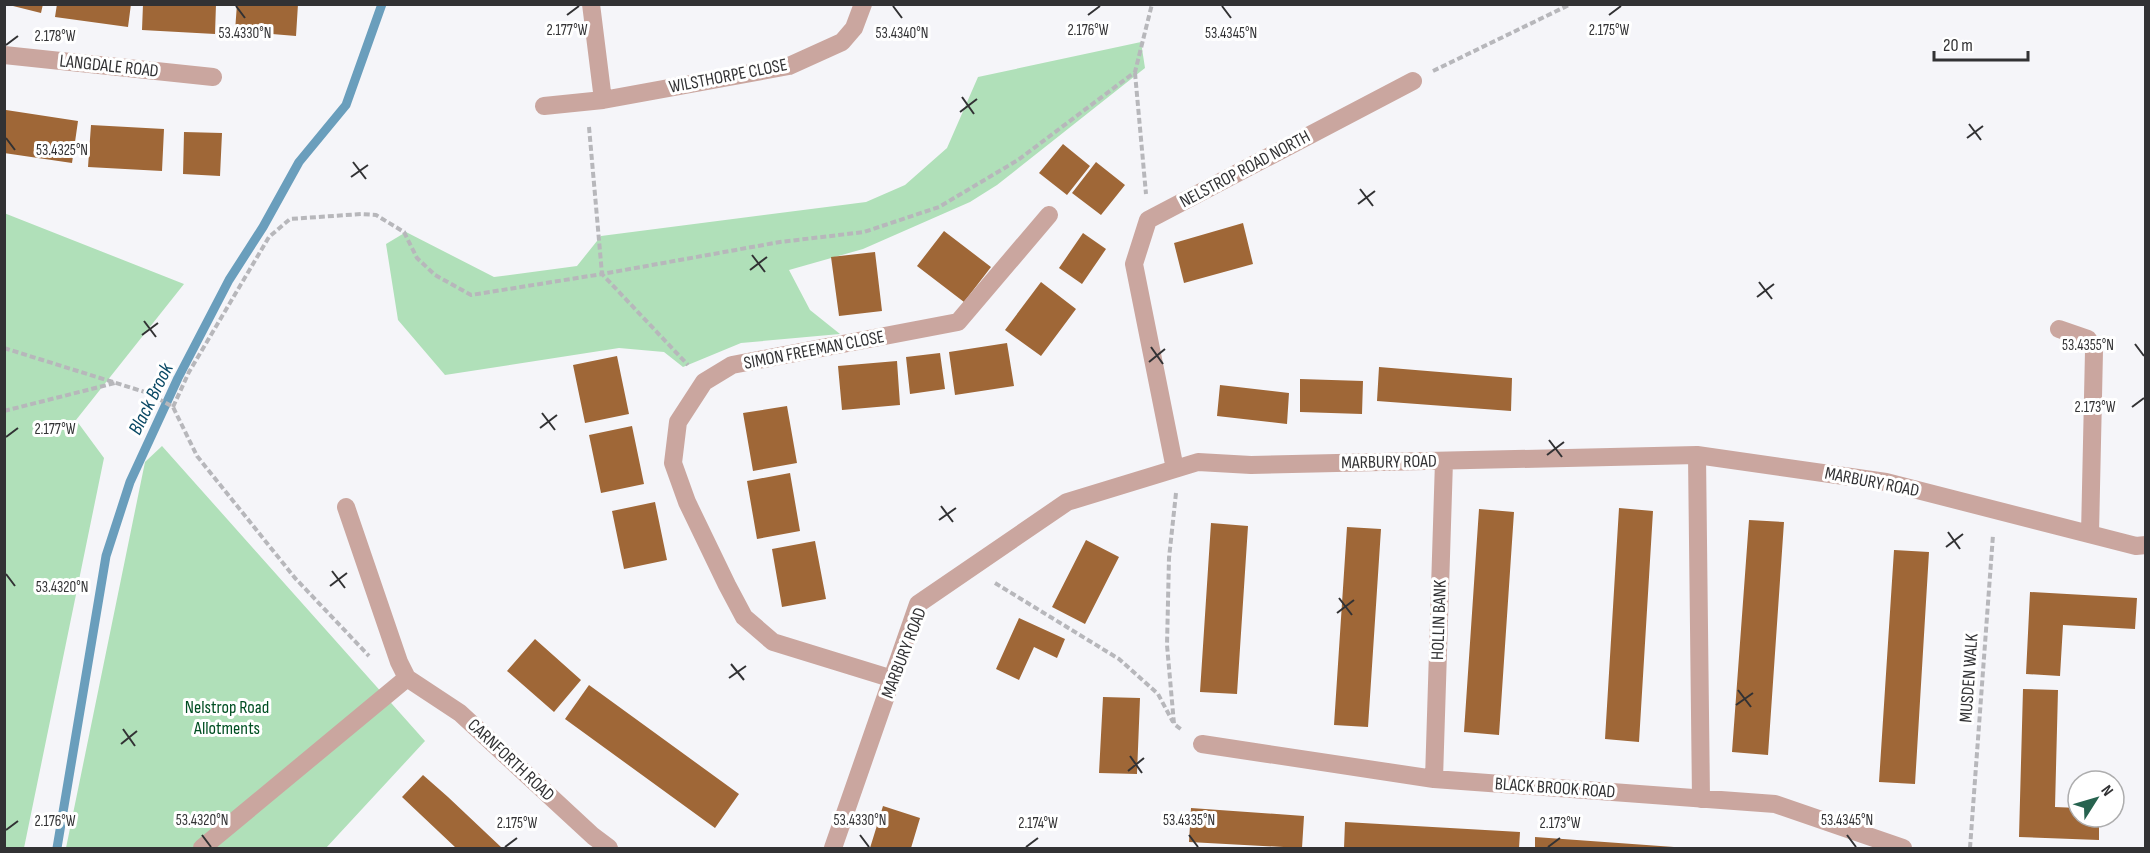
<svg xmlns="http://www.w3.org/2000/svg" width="2150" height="853" font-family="'Sofia Sans Condensed',sans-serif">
<rect width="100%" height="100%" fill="#f5f5f9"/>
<path fill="#b0e0b9" d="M1141 42 1145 68 997 185 970 202 863 249 789 270 810 310 840 334 741 343 683 367 664 352 619 348 445 375 398 320 386 244 406 232 494 277 577 266 601 236 866 202 905 185 947 148 978 77Z
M4 213 184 284 76 420 104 458 24 848H4Z
M162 446 425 741 326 848H66L145 462Z"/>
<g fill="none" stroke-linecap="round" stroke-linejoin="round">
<path stroke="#6a9ebc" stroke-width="9" d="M57 848 106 556 130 482 178 378 229 280 263 227 299 162 346 105 382 4"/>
</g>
<path fill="#9f6737" d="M5 4H43L41 13Z
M57 4H131L128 27 55 17Z
M143 4H216L215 34 142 30Z
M237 4H298L296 36 235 31Z
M6 110 78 121 72 163 4 153Z
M91 125 164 129 162 171 88 167Z
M184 132 222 133 220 176 183 174Z
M1063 144 1090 166 1067 195 1039 173Z
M1096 162 1125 185 1101 215 1072 193Z
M1243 223 1253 264 1184 283 1174 243Z
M944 231 991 267 964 302 917 266Z
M1083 233 1106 249 1082 284 1059 268Z
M875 252 882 311 839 316 831 257Z
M1041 282 1076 309 1041 356 1005 330Z
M1007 343 1014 386 955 395 949 352Z
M940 353 945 389 910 394 906 357Z
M617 356 629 414 585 423 573 365Z
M897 361 900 405 842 410 838 366Z
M1379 367 1512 378 1511 411 1377 401Z
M1300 379 1363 381 1362 414 1300 412Z
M1220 385 1289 393 1287 424 1217 416Z
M787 406 797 463 753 471 743 413Z
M632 426 644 484 601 493 589 435Z
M790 473 800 531 757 539 747 481Z
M655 502 667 560 624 569 612 511Z
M1619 508 1653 511 1639 742 1605 739Z
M1479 509 1514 512 1499 735 1464 732Z
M1749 520 1784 522 1768 755 1732 752Z
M1211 523 1248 526 1237 694 1200 692Z
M1347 527 1381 529 1368 727 1334 725Z
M1086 540 1119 557 1085 624 1052 607Z
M815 541 826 599 782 607 772 549Z
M1894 550 1929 552 1915 784 1879 782Z
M2030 592 2137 598 2135 629 2063 625 2060 676 2026 674Z
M1019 618 1065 639 1057 658 1034 647 1019 680 996 669Z
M535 639 581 680 554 712 507 671Z
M589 685 739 794 715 828 565 719Z
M2023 689 2058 690 2055 807 2078 808V817H2099V840L2019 837Z
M1103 697 1140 698 1137 774 1099 773Z
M423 775 448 797 502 848H456L402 797Z
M883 806 920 818 911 848H870Z
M1191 808 1304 816 1302 848 1189 842Z
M1345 822 1520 832 1519 848H1344Z
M1535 837 1674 847V848H1535Z"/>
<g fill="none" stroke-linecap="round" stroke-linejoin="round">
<path stroke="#b7b7bb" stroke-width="4" stroke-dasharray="6 3" stroke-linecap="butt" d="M1433 71 1571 4
M1135 73 1146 194
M589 127 602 274 780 242 864 232 939 207 1018 160 1135 72 1152 4
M4 348 148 393 173 407 197 456 295 578 369 656
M173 407 189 372 269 237 290 219 361 214 376 215 404 232 417 258 435 275 471 295 602 274 688 365
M4 411 115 383
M1176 493 1169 558 1167 645 1174 724 1182 730
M995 583 1119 659 1158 694 1173 722
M1970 848 1993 535"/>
<path stroke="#caa69f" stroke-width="18" d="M591 4 603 100
M4 55 213 77
M544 106 603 100 789 66 842 42 854 28 863 4
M2059 329 2088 339 2094 351 2090 534
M1697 455 1701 799
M1175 469 1134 264 1148 220 1413 81
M346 507 399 662 407 678
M407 678 460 713 593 836 609 848
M893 679 773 642 744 617 727 585 687 502 673 463 678 422 704 382 732 365 958 322 1049 215
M1202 744 1434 779 1775 804 1903 848
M1434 779 1444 461
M202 848 407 678
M833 848 918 604 1067 502 1198 462 1251 465 1697 455 1886 482 2136 546 2146 545"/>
</g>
<path fill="none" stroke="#323234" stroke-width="2" d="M236 6 245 18M893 6 902 18M1222 6 1231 18M567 15 579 6M1088 15 1100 6M1609 15 1621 6M6 45 18 36M962 97 974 114M960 112 977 99M1969 124 1981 140M6 138 15 150M1967 138 1983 126M353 162 366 179M351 177 368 165M1360 189 1373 206M1358 204 1375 191M752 255 765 272M750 270 767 257M1759 282 1772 299M1757 297 1774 284M144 321 156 337M142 335 158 323M2135 344 2144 356M1151 347 1163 364M1149 362 1165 349M2132 407 2144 398M542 413 555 430M540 428 557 415M6 437 18 428M1549 440 1562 457M1547 455 1564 442M941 506 953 522M939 520 956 508M1948 532 1960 549M1946 547 1963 534M332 571 345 588M6 574 15 586M330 586 347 573M1339 598 1352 615M1337 613 1354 600M731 664 744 680M729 678 746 666M1738 690 1751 707M1736 705 1753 693M123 729 135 746M121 744 137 731M1130 756 1142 773M1128 771 1144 758M6 830 18 821M202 835 211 847M860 835 869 847M1189 835 1198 847M1847 835 1856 847M505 847 517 838M1026 847 1038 838M1548 847 1560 838"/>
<g text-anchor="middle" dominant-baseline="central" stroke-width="6" stroke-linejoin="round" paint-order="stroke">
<g font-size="18" fill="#323234" stroke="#fff">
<text transform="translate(109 66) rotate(6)">LANGDALE ROAD</text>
<text transform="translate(728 76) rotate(-11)">WILSTHORPE CLOSE</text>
<text transform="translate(1245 169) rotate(-28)">NELSTROP ROAD NORTH</text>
<text transform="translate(814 350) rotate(-11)">SIMON FREEMAN CLOSE</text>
<text transform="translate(1389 462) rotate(-1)">MARBURY ROAD</text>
<text transform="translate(1872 482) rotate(11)">MARBURY ROAD</text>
<text transform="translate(1439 620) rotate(-88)">HOLLIN BANK</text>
<text transform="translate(904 653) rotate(-69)">MARBURY ROAD</text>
<text transform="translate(1969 678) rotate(-86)">MUSDEN WALK</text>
<text transform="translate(511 760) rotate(43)">CARNFORTH ROAD</text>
<text transform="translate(1555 788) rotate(4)">BLACK BROOK ROAD</text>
</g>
<g font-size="18" fill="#014e22" stroke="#fff">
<text x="227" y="707">Nelstrop Road<tspan x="227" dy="21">Allotments</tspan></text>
</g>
<g font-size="20" font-style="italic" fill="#094864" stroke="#fff">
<text transform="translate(151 399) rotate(-64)">Black Brook</text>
</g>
</g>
<g font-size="15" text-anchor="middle" fill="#323234" stroke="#fff" stroke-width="6" stroke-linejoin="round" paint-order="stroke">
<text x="567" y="35">2.177°W</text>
<text x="1088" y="35">2.176°W</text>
<text x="1609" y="35">2.175°W</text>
<text x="245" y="38">53.4330°N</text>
<text x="902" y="38">53.4340°N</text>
<text x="1231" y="38">53.4345°N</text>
<text x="55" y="41">2.178°W</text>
<text x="62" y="155">53.4325°N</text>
<text x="2088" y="350">53.4355°N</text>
<text x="2095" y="412">2.173°W</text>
<text x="55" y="434">2.177°W</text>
<text x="62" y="592">53.4320°N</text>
<text x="202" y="825">53.4320°N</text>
<text x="860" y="825">53.4330°N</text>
<text x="1189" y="825">53.4335°N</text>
<text x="1847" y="825">53.4345°N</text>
<text x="55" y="826">2.176°W</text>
<text x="517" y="828">2.175°W</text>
<text x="1038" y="828">2.174°W</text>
<text x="1560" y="828">2.173°W</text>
</g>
<rect width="2150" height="853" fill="none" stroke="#323234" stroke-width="12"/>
<g transform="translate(2096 799) rotate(53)"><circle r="28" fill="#ffffff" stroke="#adadae" stroke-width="1.5"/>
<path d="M0-4.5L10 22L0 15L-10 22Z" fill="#27634f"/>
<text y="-9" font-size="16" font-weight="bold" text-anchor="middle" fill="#323234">N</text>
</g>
<path d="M1934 51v9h94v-9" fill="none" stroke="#323234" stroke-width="3"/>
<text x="1943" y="51" font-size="18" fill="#323234" stroke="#ffffff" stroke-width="4.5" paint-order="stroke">20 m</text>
</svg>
